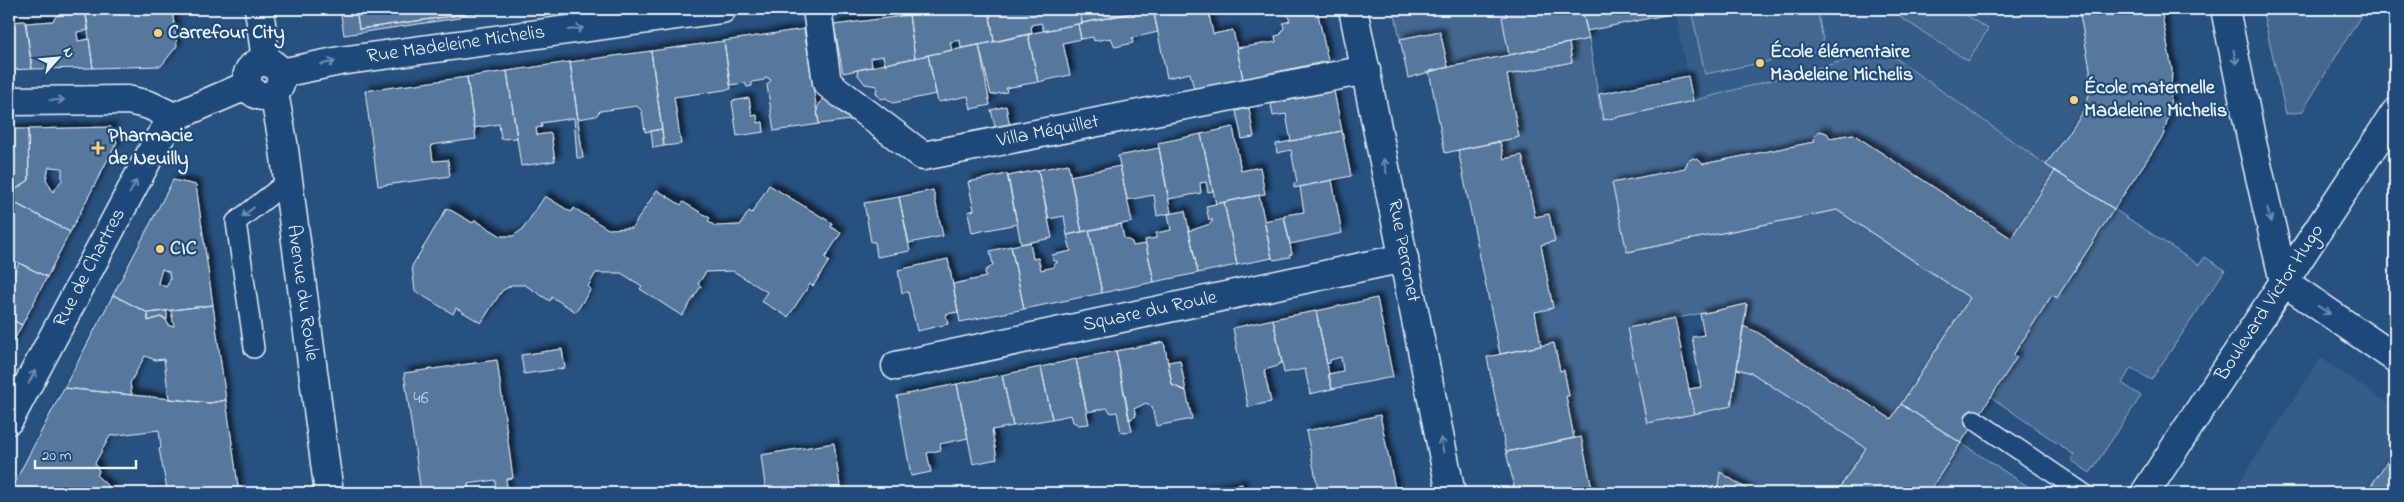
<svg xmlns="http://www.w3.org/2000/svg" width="2404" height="502" font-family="'Indie Flower',sans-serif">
<defs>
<filter id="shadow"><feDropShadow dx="4.5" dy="-4.5" stdDeviation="2.5" flood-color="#0009"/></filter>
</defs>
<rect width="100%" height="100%" fill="#27517f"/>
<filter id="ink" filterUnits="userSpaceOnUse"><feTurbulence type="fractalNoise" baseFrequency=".02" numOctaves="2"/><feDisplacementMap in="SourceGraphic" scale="10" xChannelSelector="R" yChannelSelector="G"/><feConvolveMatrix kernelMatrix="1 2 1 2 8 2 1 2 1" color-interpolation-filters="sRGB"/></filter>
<g filter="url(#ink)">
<path fill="#355d88" d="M1674 9H2161L2172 70 2170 110 2158 146 2114 209 2046 165 1884 50 1693 101Z
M2321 358 2395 408V493H2232Z"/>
<path fill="#436891" stroke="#96acc4" d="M1394 9H1505L1509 55 1448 67 1440 31 1400 39Z
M1691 9H1817L1825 50 1705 74Z
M1906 9H1957L1988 29 1968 61 1900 17Z
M2262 9H2365L2302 112 2286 114Z
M1589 39 1602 119 1604 120 1693 101 1884 50 2055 171 2011 238 1853 134 1830 138 1827 133 1820 131 1815 135 1814 142 1703 164 1699 160 1693 158 1688 161 1685 168 1613 183 1628 252 1837 210 1970 298 1891 419 1743 326 1747 304 1628 328 1647 423 1731 406 1737 369 1752 373 1866 448 1836 493H1753L1721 472 1717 493H1593L1581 437 1574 438 1566 396 1569 395 1564 371H1560L1554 344 1541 346 1535 312 1541 245 1555 241 1549 215 1535 217 1522 155 1504 159 1500 142 1519 137 1507 75 1572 62 1569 43Z
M2114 209 2199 265 2205 257 2225 270 2151 380 2131 368 2122 383 2141 396 2090 473 2071 460 2074 455 1991 397 2014 354 2052 295 2057 297Z
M1961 443 2038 493H1928Z"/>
<path fill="#57789d" stroke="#e8f1f8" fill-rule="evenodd" filter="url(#shadow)" d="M61 9H85L89 30 77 32 78 41 89 39 93 68 32 69 26 23 53 21 56 16 62 14Z
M85 9H110V13L117 12 116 9H172L177 46 161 66 93 68Z
M340 9H356L359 29 459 15V18L344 35Z
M356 9H459L460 15 359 29Z
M459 9H506L460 15Z
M954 9H989L994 42 961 48 960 40 950 42 952 50 915 58 909 15Z
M989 9H1080L1082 23 1044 31 1041 23 1031 25 1032 34 994 42Z
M1080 9H1151L1082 23Z
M1153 9 1158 32 1132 38 1133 43 1115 47 1111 38 1094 41 1093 37 1081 39 1078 24Z
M1153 9H1208L1213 34 1233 30 1243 79 1194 89 1190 73 1167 78Z
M1285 9H1317L1328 61 1243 79 1237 48 1276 42 1275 36 1280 35 1284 28 1283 23 1290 21Z
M1505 9H1582L1589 39 1509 55 1502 17 1507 16Z
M1582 9H1674L1675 13 1587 31Z
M2079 9H2161L2172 70 2170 110 2163 136 2114 209 2046 165 2084 109 2090 92V69Z
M909 15 915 58 885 64 883 56 871 58 872 67 843 73 834 25Z
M25 21 32 69 9 70V22Z
M1078 24 1081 39 1063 43 1070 75 1038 82 1028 34Z
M804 29 819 124 774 131 767 85 771 80 766 77 764 80 752 82V86L747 87 745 83 730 85 724 41Z
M1440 31 1448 67 1408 78 1400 39Z
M1028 34 1038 82 1006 88 1007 92 991 95 979 45Z
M724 41 731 89 674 97 681 144 664 146 651 51Z
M1569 43 1572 62 1507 75 1519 137 1445 153 1429 71Z
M979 45 990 105 971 109 968 96 938 102 928 55Z
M651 51 662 129 645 132 642 111 637 106 600 111 596 116 578 119 570 62Z
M928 55 936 94 893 103 886 98 880 99 876 93 877 86 865 84 858 75 857 70Z
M570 62 583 158H577L574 118 541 123 542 127 536 128 537 135 551 133 555 161 521 166 507 71Z
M507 71 517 138 501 139 499 124 474 128 467 77Z
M1688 76 1693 101 1604 120 1599 94Z
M467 77 476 139 431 145 433 161 448 160 450 176 378 186 365 91Z
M1334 91 1342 131 1291 141 1286 114 1273 116 1271 104Z
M824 97 843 111 841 113 851 120 819 124 817 108Z
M749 98 752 116 757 115 758 123 763 122 764 132 737 136 732 101Z
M1006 106 1010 127 996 130 991 110Z
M1249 108 1254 137 1242 139 1236 111Z
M111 127 117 142 70 232 9 200V194L29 180 28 129ZM49 167 62 168V180L53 192 46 179Z
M1233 127 1241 171 1260 167 1265 194 1216 204 1201 134Z
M9 129H28L29 180 9 194Z
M662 129 664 146 653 148 651 131Z
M1342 131 1351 176 1294 188V183L1297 182 1291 150 1277 153 1276 144Z
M1820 131 1827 133 1830 138 1853 134 2011 238 2055 171 2114 209 2057 298 2052 295 2014 354 2017 357 1961 443 1901 404 1970 298 1837 210 1627 252 1612 183 1685 168 1688 161 1693 158 1699 160 1703 164 1814 142 1815 135Z
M1201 134 1213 191 1208 192 1206 182 1200 183 1201 193 1169 199 1158 143Z
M1500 142 1504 159 1522 155 1535 217 1549 214 1555 241 1541 245 1553 308 1535 312 1541 346 1500 354 1458 150Z
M1159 148 1171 213 1157 216 1154 195 1127 200 1118 156Z
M1068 164 1082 232 1067 235 1064 216 1049 219 1038 170Z
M1120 166 1132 222 1082 232 1070 176Z
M1038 170 1052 238 1021 244 1008 176Z
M1007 174 1017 224 972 233 968 212 974 210 968 182Z
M173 180 196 185 213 305 148 313 113 295ZM162 269 169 272 170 280 166 287 158 283Z
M1332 180 1342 233 1290 244 1284 215 1304 212 1300 187Z
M769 185 832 223 831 227 841 233 825 258 829 261 813 286 810 284 788 317 761 301 767 292 733 271 706 272 698 284 701 286 682 316 640 289 642 286 621 273H596L588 286 591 289 576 312 552 297 550 301 525 285H512L502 291 481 323 456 308 453 314 415 291 412 266 447 208 473 223 475 220 501 236H513L523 229 545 196 571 212 574 208 608 229 632 228 657 190 681 205 683 202 710 218 708 221 715 226 740 225 749 211 752 213Z
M933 190 943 236 909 243 899 197Z
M1259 195 1272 258 1237 265 1224 202Z
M899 197 910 251 877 257 875 242H871L864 203Z
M9 200 70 232 47 277 9 258Z
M1224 202 1237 265 1198 273 1189 231 1210 224 1213 220H1209L1206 206Z
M1185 211 1198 273 1154 282 1145 240 1156 238V233L1171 230 1168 214Z
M1284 217 1292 254 1289 255 1290 257 1274 260 1272 258 1264 221Z
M1121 224 1124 238 1132 242 1133 246 1146 244 1154 282 1102 293 1089 230Z
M1089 230 1102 293 1024 309 1011 246 1030 242 1033 259 1038 258 1041 270 1054 267V264L1057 263V261H1053L1052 255 1071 251 1067 235Z
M1011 246 1024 309 960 322 953 284 986 277 985 271 993 265 990 251Z
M948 259 958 312 946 314 948 324 917 331 908 292 902 293 898 270Z
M19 263 47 277 22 325 9 318V271L14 273Z
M113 295 148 313V321L160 317 165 318 169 326H174L171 310 213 305 226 400 210 403 169 399 164 359 155 360 145 356 130 383 132 395 64 388Z
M1377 298 1393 377 1332 389 1328 374 1343 371 1341 357 1330 360V363L1327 364 1316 311Z
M1747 304 1731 406 1694 414 1689 389 1701 387 1692 337 1704 335 1700 314Z
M167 311V320L160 317 148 321V313Z
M1316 311 1332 389 1310 394 1305 369 1284 373 1273 319Z
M9 318 22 325 9 350Z
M1273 319 1282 362 1275 367 1264 370 1271 402 1248 407 1233 328Z
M1675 319 1694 414 1647 423 1627 328Z
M1743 326 1757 332 1891 419 1901 404 1961 443 1928 493H1836L1866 448 1752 373 1737 369Z
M1164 342 1172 385 1186 391 1192 419 1156 426 1152 407 1146 403 1134 409 1136 416 1129 420 1116 351Z
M1554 343 1560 371 1564 370 1569 396H1566L1574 438 1506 452 1487 357Z
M562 349 565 368 524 374 521 355Z
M1116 351 1132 431 1121 433 1117 412 1111 413 1107 408 1087 412 1076 359Z
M1076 359 1089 424 1079 425 1073 422 1071 415 1052 419 1041 367Z
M497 360 513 478 506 479 508 493H496L495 480 468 484 470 493H421L404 373Z
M1180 360 1186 391 1172 385 1168 362Z
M1041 367 1052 419 1013 426 1002 375Z
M1002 375 1013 426 992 430 997 459 973 464 957 384Z
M957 384 968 438 940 444 941 450 927 453 931 472 911 476 897 396Z
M64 388 210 403 226 400 239 493H144L167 489 159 449 161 448 159 430 110 436 95 463 99 471 97 476 116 493H9Z
M1380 415 1396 493H1319L1306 431Z
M1581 437 1593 493H1516L1506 452Z
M834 443 841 493H766L761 455Z
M2395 450V493H2366Z
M1720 472 1753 493H1717Z
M1242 484 1244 493H1194Z"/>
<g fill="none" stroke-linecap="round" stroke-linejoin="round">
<g stroke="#e8f1f8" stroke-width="22">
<path id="service" d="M254 348 236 222 287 182
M1975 420 2083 493"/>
</g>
<g stroke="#e8f1f8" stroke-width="31">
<path id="minor" d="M259 9 266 61
M817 9 827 83 923 156 1366 70
M1353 9 1451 493
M2225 9 2252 142 2284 282 2395 358
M247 79a17 17 0 1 1 34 0a17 17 0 1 1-34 0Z
M281 73 340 61 722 9
M274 93 283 142 329 493
M9 101 128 100 149 105 174 117
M174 117 248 85
M896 366 1404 258
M9 420 158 140 174 117"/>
</g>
<g stroke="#e8f1f8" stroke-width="31">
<path id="tertiary" d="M2145 493 2395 113"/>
</g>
<use href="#service" stroke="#1f4a7a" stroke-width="19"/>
<use href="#minor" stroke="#1f4a7a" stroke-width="28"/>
<use href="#tertiary" stroke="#1f4a7a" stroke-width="28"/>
</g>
<defs><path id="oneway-shaft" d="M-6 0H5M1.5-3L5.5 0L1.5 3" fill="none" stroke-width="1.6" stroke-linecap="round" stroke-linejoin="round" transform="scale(1.25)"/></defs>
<g stroke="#6f8dac">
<use href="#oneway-shaft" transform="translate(576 29) rotate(-8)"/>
<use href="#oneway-shaft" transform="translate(2235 57) rotate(79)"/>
<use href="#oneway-shaft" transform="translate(328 63) rotate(-12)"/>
<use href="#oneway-shaft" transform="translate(57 100) rotate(-1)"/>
<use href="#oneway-shaft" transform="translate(1385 166) rotate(-102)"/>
<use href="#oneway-shaft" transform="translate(133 187) rotate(-62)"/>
<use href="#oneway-shaft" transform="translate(248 212) rotate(142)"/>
<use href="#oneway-shaft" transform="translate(2269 215) rotate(77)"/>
<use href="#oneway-shaft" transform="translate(2324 310) rotate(34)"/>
<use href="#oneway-shaft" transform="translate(32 377) rotate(-62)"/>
<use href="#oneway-shaft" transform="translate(1442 445) rotate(-101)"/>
</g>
</g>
<g fill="#ffd166" stroke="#1f4a7a" stroke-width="2">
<circle cx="158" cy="33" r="5"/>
<circle cx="1760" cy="63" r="5"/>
<circle cx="2074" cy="100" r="5"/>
<path d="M95.5 140.5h5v5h5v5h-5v5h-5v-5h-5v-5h5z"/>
<circle cx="160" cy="249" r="5"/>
</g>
<g text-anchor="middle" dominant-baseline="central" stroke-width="4.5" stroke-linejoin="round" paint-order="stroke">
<g font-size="18" fill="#c4d3e1">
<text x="421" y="399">46</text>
</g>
<g font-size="20" font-weight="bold" fill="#e8f1f8" stroke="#1f4a7a" text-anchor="start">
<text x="168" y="33">Carrefour City</text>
<text x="1770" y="52">École élémentaire<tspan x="1770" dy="23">Madeleine Michelis</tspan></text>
<text x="2084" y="88">École maternelle<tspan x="2084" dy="23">Madeleine Michelis</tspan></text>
<text x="108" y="136">Pharmacie<tspan x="108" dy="23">de Neuilly</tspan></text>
<text x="170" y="249">CIC</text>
</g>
<g font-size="20" fill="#e8f1f8" stroke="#1f4a7a">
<text transform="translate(456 45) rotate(-8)">Rue Madeleine Michelis</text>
<text transform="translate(1048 132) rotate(-11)">Villa Méquillet</text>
<text transform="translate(1403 251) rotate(79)">Rue Perronet</text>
<text transform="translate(90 268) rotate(-62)">Rue de Chartres</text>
<text transform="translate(302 293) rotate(82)">Avenue du Roule</text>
<text transform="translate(2270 303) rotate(-57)">Boulevard Victor Hugo</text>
<text transform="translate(1150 312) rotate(-12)">Square du Roule</text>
</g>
</g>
<rect width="2404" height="502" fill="none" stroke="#1f4a7a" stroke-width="30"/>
<rect x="15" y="15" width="2374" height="472" fill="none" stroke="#e8f1f8" stroke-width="2" filter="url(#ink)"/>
<g transform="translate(58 58) rotate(63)" stroke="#1f4a7a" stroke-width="4" paint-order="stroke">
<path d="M0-4L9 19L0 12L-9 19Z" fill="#e8f1f8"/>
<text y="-8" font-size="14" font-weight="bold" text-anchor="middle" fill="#e8f1f8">N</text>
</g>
<path d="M35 460v8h101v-8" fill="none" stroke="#e8f1f8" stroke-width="2.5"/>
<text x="42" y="460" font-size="15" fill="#e8f1f8" stroke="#1f4a7a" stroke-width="4" paint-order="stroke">20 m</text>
</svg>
